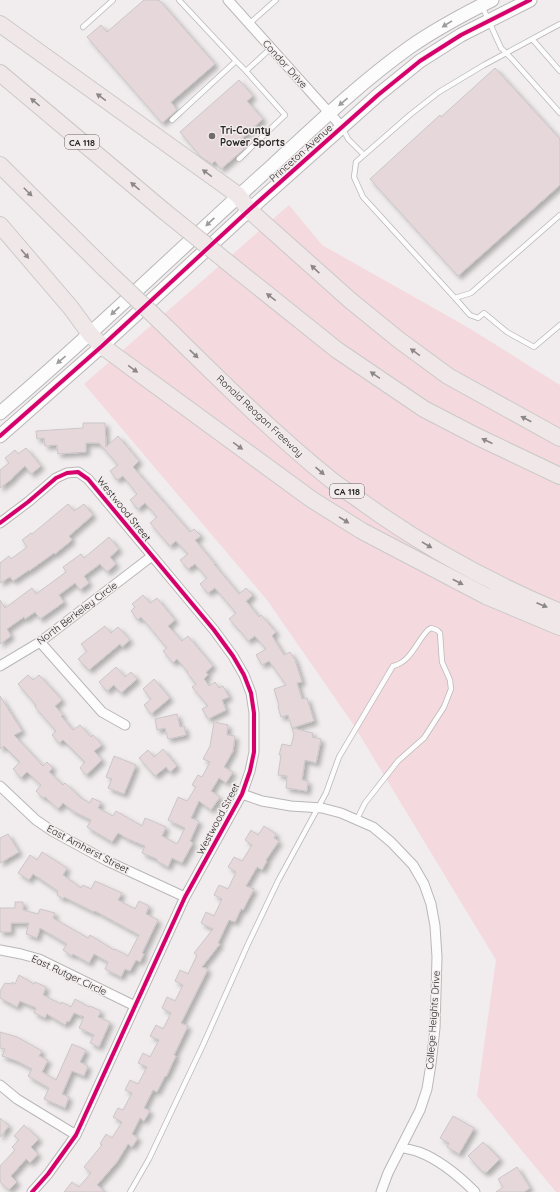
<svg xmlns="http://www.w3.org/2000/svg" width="560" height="1192" font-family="Quicksand,sans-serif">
<defs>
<filter id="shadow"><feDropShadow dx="3.5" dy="3.5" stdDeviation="2" flood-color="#0004"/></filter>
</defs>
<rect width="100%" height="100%" fill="#f1edee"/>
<path fill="#f4d9de" d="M289 205 322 245 469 328 560 385V1192H556L477 1096 496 960 353 724 267 600 84 384Z"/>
<path fill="#e6d7db" stroke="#cac7c8" filter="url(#shadow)" d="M144 0H159L215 64 171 102 177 110 162 123 87 37 101 25 107 32Z
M495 68 560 139V185L458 276 370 179 440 115 441 117Z
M239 80 253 96 247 101 263 119 238 142 244 149 221 169 215 161 212 164 201 157 180 132Z
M83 423H105L106 447 118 436 139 461 133 467 190 532 194 529 201 536 195 540 215 564H214L239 594 246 588 253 595 246 601 259 617 261 615 276 632 272 636 284 655 290 652 295 660 302 682 297 683 302 699 307 698 314 721 292 728 288 715 281 717 278 707 279 706 274 689 286 685 269 661 262 665 256 655 266 649 255 636 248 641 241 632 229 619 236 613 215 588 208 593 200 584 207 578 195 564 188 569 180 560 188 554 176 541 170 546 162 537 150 523 157 517 145 503 138 509 130 500 137 494 123 476 117 480 110 471 118 465 99 443H86V452L58 454 57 445 45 446 44 438 37 439 36 431 83 428Z
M26 448 41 466 31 474 25 466 13 477V478L0 488V470L9 463 5 458 15 450 18 454Z
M68 504 74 511 84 504 93 515 69 536 72 540 55 554 54 553 29 571V570L13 581 10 577 0 583V563L9 556 11 559 27 547 22 540 31 533 32 534Z
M109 537 119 549 110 557 116 564 107 572 100 564 84 576 89 583 80 590 75 583 59 595 64 602 40 619 35 612 25 619 24 617 7 629 11 636 0 644V600L5 608 32 588 36 594 66 572 63 567 81 554 84 558Z
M143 595 150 603 157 598 175 620 168 626 182 641 188 636 213 666 206 672 208 675 204 679 209 686 215 682 219 688 223 686 229 697 222 700 226 710 208 719 202 709 208 706 192 687 196 684 187 673 188 672 177 659 173 663 163 651 167 648 141 617 138 620 131 611 135 607 132 604Z
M105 626 111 633 118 627 130 640 122 647 120 644 89 670 78 659 87 651 81 644Z
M116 667 125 677 131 672 137 679 121 693 114 685 107 691 99 682Z
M28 675 33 680 39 675 62 700 55 706 63 715 61 716 73 730 80 725 91 737 93 735 102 745 94 751 102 760 86 775 80 768 85 762 63 740 59 743 52 735 56 731 35 707 36 705 18 684Z
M154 679 170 698 151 714 144 705 151 699 143 689Z
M0 696 22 731 14 735 43 766 47 762 53 768 49 772 63 785 65 783 81 798 90 803 92 798 101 802 98 808 113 816 116 811 142 826 145 818 166 827 162 836 177 844 185 828 168 820 178 797 187 801 196 787 192 785 198 775 202 777 210 762 203 759 210 746 214 722 228 725 227 735 235 736 233 751 224 767 233 772 226 783 219 778 211 791 220 797 211 810 199 801 191 818 199 821 190 841 193 843 182 863 172 858 168 867 157 861V859L142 853 145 846 128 839 118 833 112 842 87 827 91 820 73 811 63 803 58 809 45 797 43 798 36 791 41 785 27 772 21 778 13 769 20 762 4 746 0 749Z
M177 714 180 727 184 726 186 735 168 739 165 728 157 730 155 719Z
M292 728 313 733 312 737 321 739 316 763 305 760 302 780 308 781 307 791 286 788 287 776 278 775 281 755H279L282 744 291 746 294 734Z
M163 749 177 766 170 772 166 767 155 776 139 758 148 750 154 757Z
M114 756 136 765 124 794 108 788 112 779 106 777Z
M264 826 276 834 274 838 279 841 266 860 267 861 262 870 257 867 246 886 254 889 243 910 241 909 235 922 229 920 218 943 220 944 202 967 208 969 181 1023 188 1026 174 1055 176 1056 166 1077 165 1076 157 1092 153 1090 144 1108 150 1111 144 1121 140 1118 132 1134 138 1138 132 1147 128 1144 117 1162 97 1185 105 1192H64L72 1182 79 1187 91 1173 84 1167 102 1145 100 1144 106 1134 112 1138 122 1122 113 1117 118 1108 123 1110 132 1093 125 1090 130 1080 138 1084 147 1067 138 1063 143 1053 150 1057 159 1040 150 1036 156 1025 163 1029 171 1013 162 1008 167 997 175 1001 183 985 175 981 180 970 188 974 197 955 194 953 213 929 201 923 206 912 214 916 222 899 214 895 219 885 228 889 236 872 228 867 234 857 242 861 252 845 245 840 251 830 258 835Z
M8 834 19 852 0 863V838Z
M42 852 67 868 63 875 81 888 83 885 91 889 95 881 122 893 118 900 135 909 139 901 149 906 146 914 158 920 142 953 144 954 140 962 136 960 130 971 125 969 121 977 105 969 108 962 94 954 89 963 73 954 72 956 63 950 67 944 40 928 37 938 26 934 29 923H11V932H0V908H15V902H23V910L38 914 40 909 55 913 53 918 88 938 90 935 114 950 115 949 128 956 139 935 95 911 94 912 64 897 63 899 57 895 58 891 33 874 29 880 18 873 30 855 37 860Z
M19 975 34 984 35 982 46 987 43 995 61 1004 62 1002 71 1007 75 999 89 1007 90 1006 101 1011 98 1017 110 1022 99 1047 90 1043 94 1035 79 1028 84 1017 74 1013 69 1022 67 1021 65 1025 47 1014 45 1018 34 1013 36 1008 20 1001 17 1007 0 998V991L5 983 12 984V982L15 984Z
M0 1032 17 1037 42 1051 39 1056 48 1060 42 1072 56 1080 72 1044 86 1050 80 1062 88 1066 84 1076 72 1071 62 1094 69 1097 65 1108 44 1099 49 1088 28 1076 32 1069 17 1061 2 1056 5 1049 0 1048Z
M453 1116 474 1128 459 1154 447 1147 449 1143 440 1138Z
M0 1118 9 1126 0 1137Z
M24 1125 39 1139 31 1147 38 1154 30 1163 26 1159 11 1176 17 1182 9 1190 0 1182V1166L15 1150 12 1147 19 1140 14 1136Z
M483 1142 500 1159 487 1172H483L468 1156Z
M517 1167 530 1188 524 1192H496L503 1187 498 1179Z"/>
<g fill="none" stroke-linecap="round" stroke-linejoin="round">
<g stroke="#b9b7b8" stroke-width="6">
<path id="lane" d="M482 6 501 48 512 59 560 113
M249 24 276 0
M560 24 484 65 439 92 411 114 356 162 354 177 363 197 455 298 471 293 560 215
M83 27 113 0
M533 40 560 71
M236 61 246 71
M172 120 236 61 179 0
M343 129 348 139 364 155
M239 159 285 115 246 71 271 48
M455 298 470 315 478 318 484 313 507 332 534 347 560 325
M130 1192 149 1159 203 1045 248 944 278 881 326 793 339 757 393 666C411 662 416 642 428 630L431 628 437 630 440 633 442 662 450 680 451 689 444 707 424 738 398 761 365 803 357 819"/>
</g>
<g stroke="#b9b7b8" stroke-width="11">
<path id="street" d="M228 0 342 127
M0 523 28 502 56 478 67 473 78 472 88 479 214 630 233 656 244 675 251 693 254 713V752L250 771 242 794 185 897 76 1135 48 1174 32 1192
M40 642 102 712 125 725
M0 666 40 642 152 556
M0 786 36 820 52 831 107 861 185 897
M242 794 262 801 291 806 322 808 341 813 373 827 391 842 413 865 424 884 431 904 435 926 437 957 435 1028 431 1064 427 1089 420 1110 388 1173 381 1192
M0 950 21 954 39 959 135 1006
M0 1085 17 1099 76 1135
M401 1147C407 1149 413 1150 419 1152 440 1160 459 1176 475 1192"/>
</g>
<g stroke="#b9b7b8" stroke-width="15">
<path id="secondary" d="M0 413C94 334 181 247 273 165 317 124 361 82 410 47 436 29 464 14 492 0
M0 436 102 346 249 210 378 95 420 61 461 35 530 0"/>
</g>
<g stroke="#cbc9c9" stroke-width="18">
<path id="highway" d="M0 24 238 195 249 210 351 301 399 340 448 376 560 438
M0 73 164 211
M0 165 105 269
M0 225 71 308 90 334 102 346 311 499 362 531 486 596 560 627
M237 270 337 350 424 409 478 437 560 476
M166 327C219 379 272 432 330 479 341 488 353 495 365 504 425 547 491 583 560 612"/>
</g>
<use href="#lane" stroke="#fdfcfc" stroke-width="4.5"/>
<use href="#street" stroke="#fdfcfc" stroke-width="9"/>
<use href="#secondary" stroke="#fdfcfc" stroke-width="13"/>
<use href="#highway" stroke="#f0e7e9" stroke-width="16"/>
<g stroke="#cbc9c9" stroke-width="18" stroke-linecap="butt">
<path id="highway-bridge" d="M164 211 237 270
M105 269 166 327"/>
</g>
<use href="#highway-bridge" stroke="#f0e7e9" stroke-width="16"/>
<g stroke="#f2eced" stroke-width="6">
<path id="cycleway" d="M0 436 102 346 249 210 378 95 420 61 461 35 530 0
M0 523 28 502 56 478 67 473 78 472 88 479 214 630 233 656 244 675 251 693 254 713V752L250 771 242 794 185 897 76 1135 48 1174 32 1192"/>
</g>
<use href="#cycleway" stroke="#d6006c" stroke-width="4"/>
</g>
<defs><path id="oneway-solid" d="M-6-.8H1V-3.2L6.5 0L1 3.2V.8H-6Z"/></defs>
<g fill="#9e9c9c">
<use href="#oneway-solid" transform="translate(447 24) rotate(148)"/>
<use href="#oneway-solid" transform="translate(343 102) rotate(139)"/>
<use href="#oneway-solid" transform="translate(210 222) rotate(137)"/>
<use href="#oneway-solid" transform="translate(115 311) rotate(137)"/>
<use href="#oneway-solid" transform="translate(61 360) rotate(139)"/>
</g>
<g fill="#8c8788">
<use href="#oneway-solid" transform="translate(101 97) rotate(-144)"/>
<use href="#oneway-solid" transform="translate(35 102) rotate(-140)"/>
<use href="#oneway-solid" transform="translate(207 173) rotate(-144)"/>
<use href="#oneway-solid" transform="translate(135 186) rotate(-140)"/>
<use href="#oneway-solid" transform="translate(28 192) rotate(45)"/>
<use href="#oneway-solid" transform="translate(25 254) rotate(49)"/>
<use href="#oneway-solid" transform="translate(315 269) rotate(-137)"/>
<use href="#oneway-solid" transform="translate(271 297) rotate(-142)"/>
<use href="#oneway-solid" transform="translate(415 352) rotate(-144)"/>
<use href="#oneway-solid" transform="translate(194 354) rotate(44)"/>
<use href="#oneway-solid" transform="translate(133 369) rotate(36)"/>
<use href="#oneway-solid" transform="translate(375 375) rotate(-146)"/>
<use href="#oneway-solid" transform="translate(526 419) rotate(-152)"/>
<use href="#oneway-solid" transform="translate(487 441) rotate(-155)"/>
<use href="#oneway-solid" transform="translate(238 446) rotate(36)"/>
<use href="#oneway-solid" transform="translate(320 471) rotate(41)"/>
<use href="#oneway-solid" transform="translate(344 520) rotate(32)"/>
<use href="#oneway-solid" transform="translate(427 545) rotate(31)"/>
<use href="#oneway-solid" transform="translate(458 582) rotate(28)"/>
<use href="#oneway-solid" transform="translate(542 605) rotate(23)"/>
</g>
<circle fill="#6f6c6d" stroke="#f2eced" stroke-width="1.5" cx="212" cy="136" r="4"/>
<g text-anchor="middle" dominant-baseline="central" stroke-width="3" stroke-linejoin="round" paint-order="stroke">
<g fill="#f2eced" stroke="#656262" stroke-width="1">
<rect x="65" y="135" width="34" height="14" rx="3"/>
<rect x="330" y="484" width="34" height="14" rx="3"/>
</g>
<g font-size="9" font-weight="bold" fill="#292727">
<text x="82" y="142">CA 118</text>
<text x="347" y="491">CA 118</text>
</g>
<g font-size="10" fill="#292727" stroke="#f2eced">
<text transform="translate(285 64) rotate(48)">Condor Drive</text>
<text transform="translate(301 153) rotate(-42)">Princeton Avenue</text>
<text transform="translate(260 416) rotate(43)">Ronald Reagan Freeway</text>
<text transform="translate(124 509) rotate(51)">Westwood Street</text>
<text transform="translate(77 613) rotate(-37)">North Berkeley Circle</text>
<text transform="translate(218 819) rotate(-62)">Westwood Street</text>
<text transform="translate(88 849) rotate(28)">East Amherst Street</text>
<text transform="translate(69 975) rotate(25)">East Rutger Circle</text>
<text transform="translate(433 1020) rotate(-86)">College Heights Drive</text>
</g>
<g font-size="10" font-weight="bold" fill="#292727" stroke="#f2eced" text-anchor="start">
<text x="220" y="130">Tri-County<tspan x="220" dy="12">Power Sports</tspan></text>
</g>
</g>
</svg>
